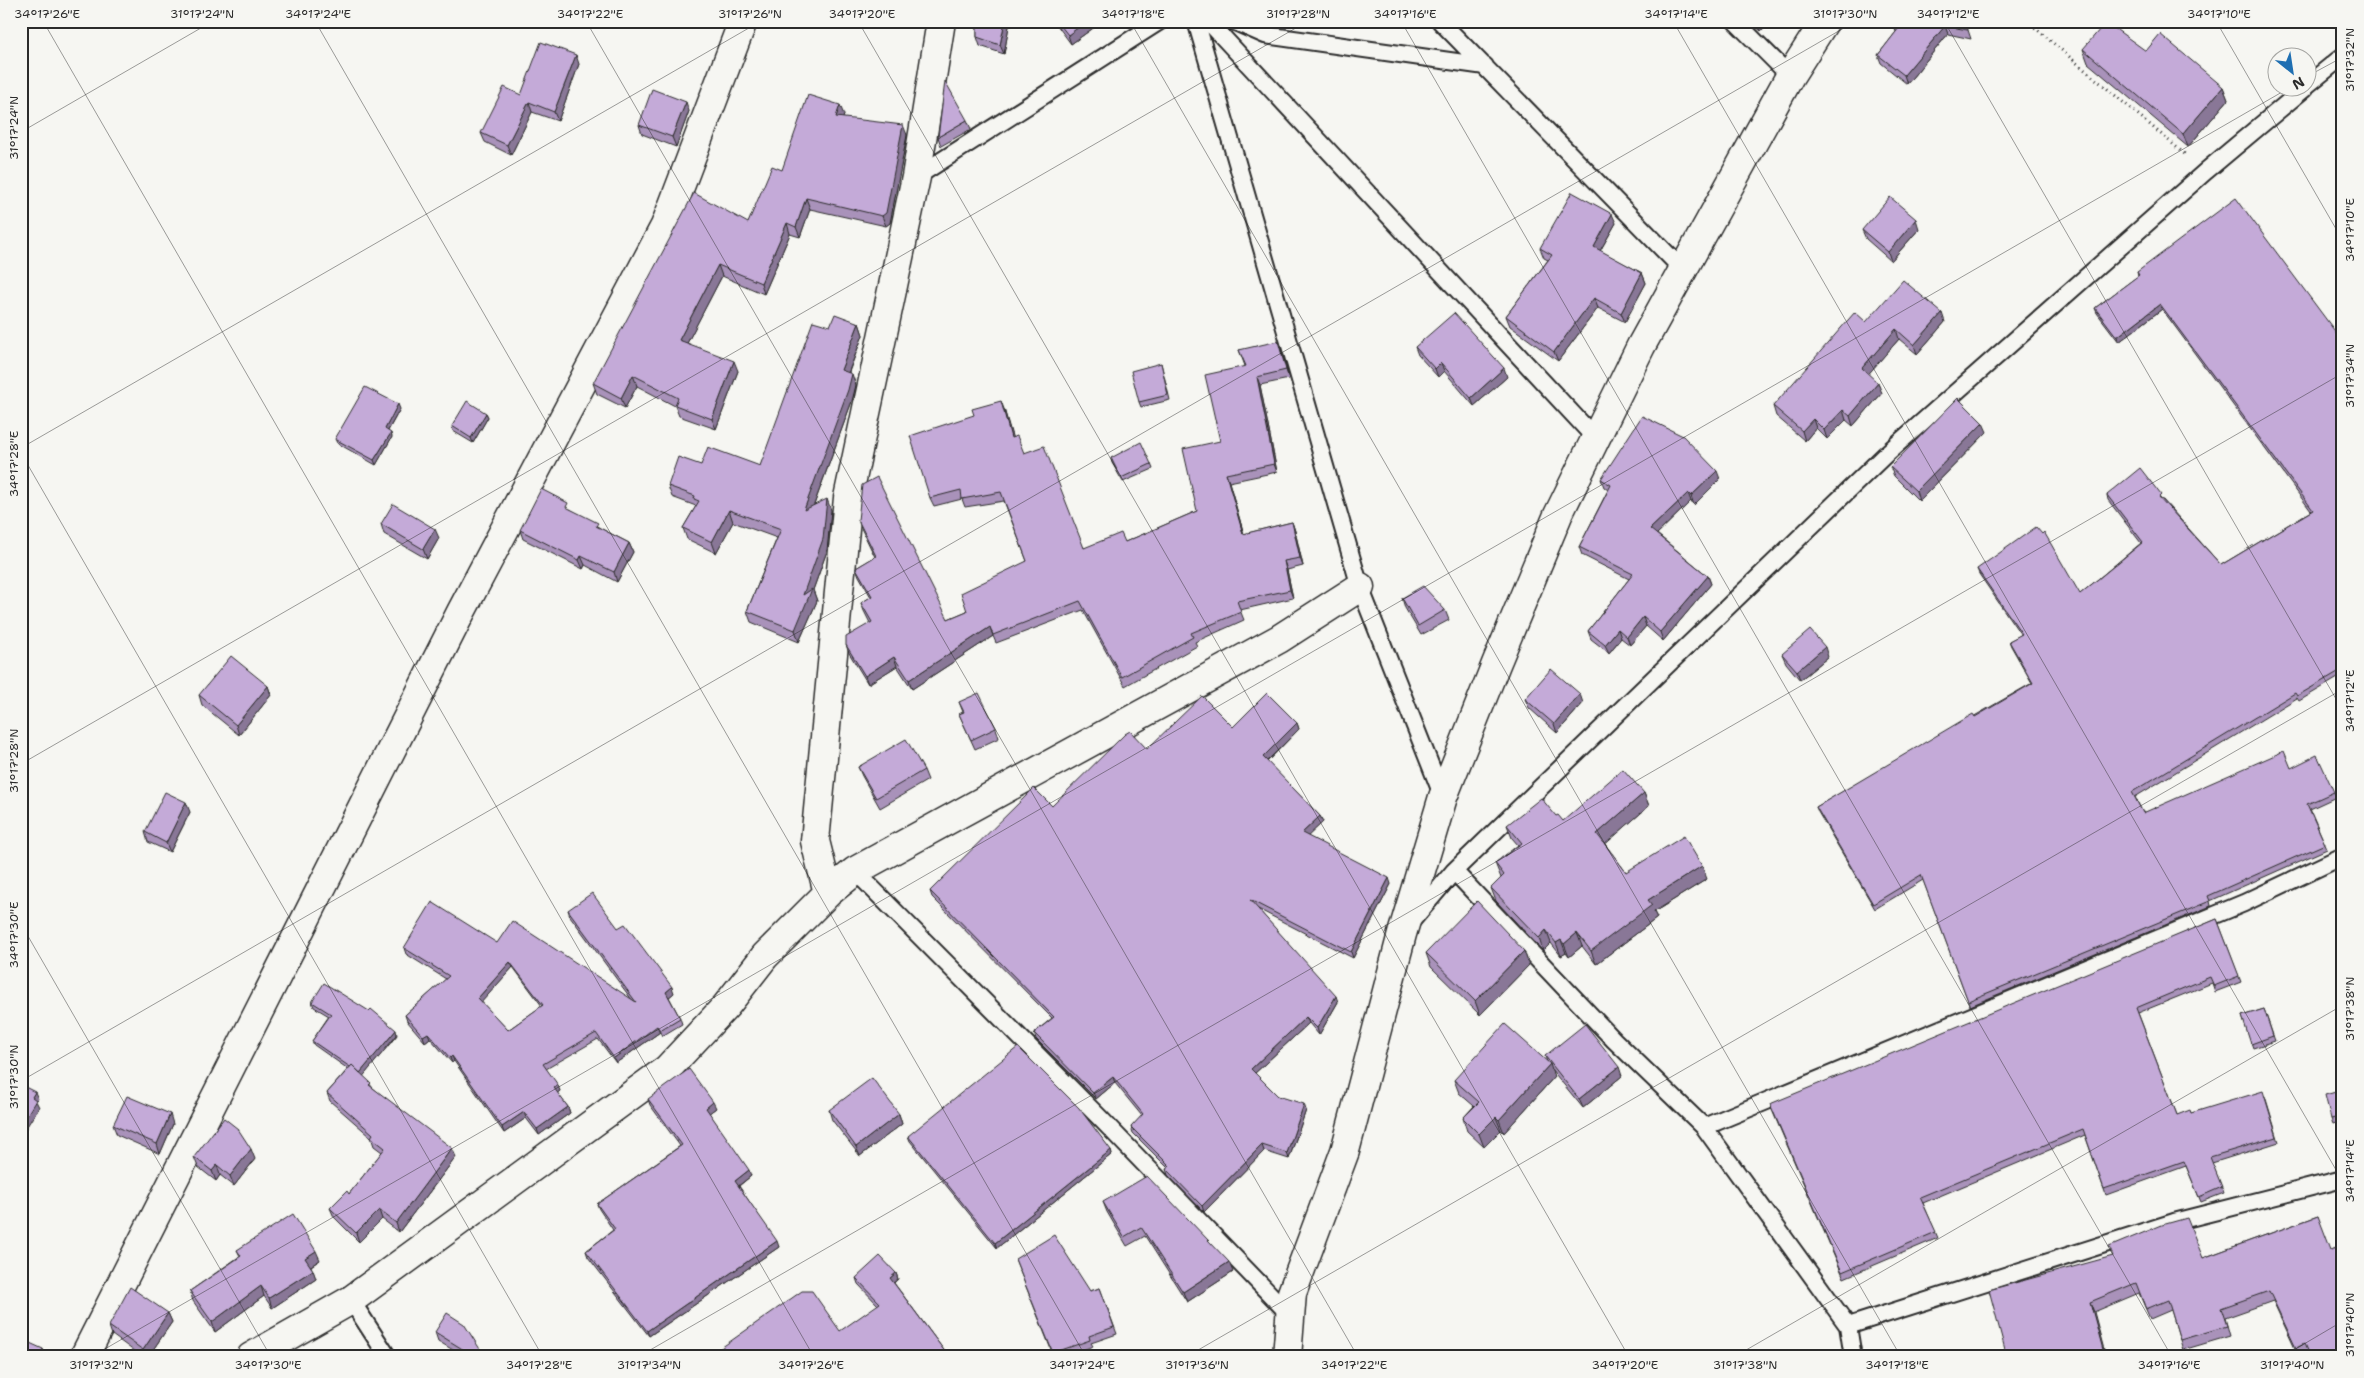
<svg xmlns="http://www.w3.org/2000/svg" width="2364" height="1378" font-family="'Shantell Sans',sans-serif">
<rect width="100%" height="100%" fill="#f6f6f2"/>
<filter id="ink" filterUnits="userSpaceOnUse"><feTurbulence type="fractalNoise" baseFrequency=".02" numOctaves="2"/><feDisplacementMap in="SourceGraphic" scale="10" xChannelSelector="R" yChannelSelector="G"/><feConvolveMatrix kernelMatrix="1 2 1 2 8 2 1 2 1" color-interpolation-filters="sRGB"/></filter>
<g filter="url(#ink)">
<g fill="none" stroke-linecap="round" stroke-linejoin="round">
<g stroke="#2b2b2b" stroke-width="20">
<path id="service" d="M1196 21 1360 587 1443 797
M1208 21 1596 439
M1233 21 1265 35 1485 66
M1440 21 1683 270
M1735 21 1790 76
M2306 86 2343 56
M916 177 1160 21
M855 871 1100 1118 1290 1315
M1454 871 1614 1040 1704 1127 1848 1326 2174 1222 2343 1179
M1410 923 1454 871 1886 454 2206 171 2305 88
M1704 1127 2244 903 2343 856
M351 1300 388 1357
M1848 1326 1853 1357"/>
</g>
<g stroke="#2b2b2b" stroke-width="31">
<path id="minor" d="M828 893 815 841 848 498 916 177 941 21
M84 1357 461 612 665 226 743 21
M251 1357 351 1300 667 1069 726 1006 765 956 828 893 855 871 1279 639 1360 587
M1287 1357 1292 1293 1345 1151 1402 934 1443 797 1496 664 1558 515 1641 346 1790 76 1825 21"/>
</g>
<path stroke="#2b2b2b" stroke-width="3" stroke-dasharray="1 4" stroke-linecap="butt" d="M2027 21 2187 156"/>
<use href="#service" stroke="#f6f6f2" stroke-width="16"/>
<use href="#minor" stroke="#f6f6f2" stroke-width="28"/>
</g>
<path fill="#a992ba" stroke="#2b2b2b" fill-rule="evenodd" d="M910 21H925L924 26Z
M977 21H1048L1009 26 1004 54 980 46 977 37Z
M1054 21H1103L1071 44Z
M1749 21H1770L1761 31Z
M1965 21 1971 39 1948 34 1907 84 1881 63 1878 55 1896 32 1893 23Z
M2083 49 2146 51 2223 87 2228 100 2188 147 2088 63Z
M579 64 558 121 532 112 511 155 485 142 481 133 521 95Z
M689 111 676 147 642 134 639 125Z
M844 115 843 118 907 135 890 223 886 226 810 209 800 237 790 234 764 294 722 276 687 343 738 371 716 429 679 416 675 406 637 386 625 408 597 394 593 383 748 223 782 170Z
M967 120 971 129 941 146 938 137Z
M1616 223 1600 251 1642 273 1646 283 1625 322 1598 308 1558 361 1510 326 1506 316 1548 260 1544 258 1540 248Z
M1919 229 1891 261 1866 239 1862 230Z
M2137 272 2343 342V675L2299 701 2297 698 2135 797 2143 813 2291 768 2334 792 2336 797 2310 809 2327 849 2210 901 2211 906 1970 1006 1923 880 1875 909 1818 812 1816 807 2032 683 2011 646 2009 641 2021 635 1979 574 1977 569 2080 594 2141 543 2108 500 2107 495 2163 500 2221 565 2311 511 2162 309 2119 342 2097 313 2095 308 2138 276Z
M1866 322H1945L1917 354 1899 339 1868 374 1882 393 1853 426 1846 420 1827 439 1816 428 1805 441 1776 416 1773 406Z
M859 323 863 335 849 372 856 385 852 401 814 505 831 510 827 551 813 590 817 601 799 642 751 622 747 611 777 538 733 522 716 553 687 539 683 528 696 506 672 497 668 486 701 465 760 466 830 326Z
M1415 347 1507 377 1474 406 1444 371 1438 377 1418 355Z
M1239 350H1281L1289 379 1260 385 1277 472 1229 482 1244 534 1292 522 1295 531 1303 566 1287 570 1293 598 1240 610 1244 620 1195 642 1197 646 1125 686 1083 610 996 643 993 636 912 689 897 666 868 684 849 653 846 645 870 623 864 611 861 603 871 597 859 576 856 568 875 557 861 528 858 520 948 619 967 611 1027 561 1004 501 965 507 962 499 934 506 930 498 1004 409 1012 438 1024 453 1084 548 1125 542 1197 511 1220 441 1245 366Z
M1161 363 1170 400 1141 407 1139 402Z
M400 409 388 431 392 437 376 465 337 443 335 439Z
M486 413 488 417 473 443 453 431 452 426Z
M1987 432 1919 501 1894 476 1890 467Z
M1111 458 1151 464 1153 469 1123 482 1112 463Z
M1601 479H1720L1694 505 1691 501 1657 534 1708 576 1711 584 1663 641 1646 626 1630 645 1621 638 1609 653 1591 639 1588 631 1629 579 1582 555 1579 547 1608 490 1604 487Z
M570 509 600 528 629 543 633 552 617 582 585 565 583 569 523 539 520 530Z
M381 524 439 538 427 559 384 534Z
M1402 598 1445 610 1449 620 1421 635 1405 608Z
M1782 654 1828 657 1800 680 1786 663Z
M268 686 271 695 239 735 202 705 199 695Z
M1525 699 1583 703 1557 733 1529 708Z
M959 702 996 728 999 738 975 749 959 714 963 712Z
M1297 723 1299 729 1267 762 1320 816 1323 822 1307 836 1391 884 1353 958 1258 909 1338 1002 1319 1035 1309 1023 1255 1073 1278 1096 1306 1110 1289 1159 1264 1151 1204 1212 1168 1175 1166 1169 1168 1168 1133 1133 1131 1127 1142 1116 1115 1083 1096 1099 1036 1039 1034 1033 1052 1018 932 897 930 891 1052 806 1147 749 1233 727Z
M858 767 924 770 928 780 880 808 862 776Z
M1644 793 1649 806 1605 844 1626 872 1707 879 1654 912 1657 918 1596 964 1582 946 1569 957 1566 953 1561 956 1551 943 1543 951 1496 901 1491 888 1501 878 1495 863 1518 845 1512 838 1507 825 1556 816 1563 821Z
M190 812 170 852 148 842 145 832Z
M568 910 618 928 674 993 669 997 680 1018 682 1024 662 1036 660 1032 616 1063 598 1039 546 1069 560 1091 557 1093 568 1107 570 1113 539 1135 526 1118 504 1133 454 1061 452 1063 430 1038 425 1042 407 1021 405 1015 446 979 406 954 404 948 497 943 632 1000 570 916ZM513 967 542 1006 508 1030 481 1002Z
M2217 919 2241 982 2215 992 2212 983 2138 1013 2177 1115 2191 1113 2265 1096 2279 1142 2212 1163 2224 1193 2201 1202 2186 1166 2106 1195 2085 1135 1923 1203 1938 1238 1844 1278 1772 1110Z
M1524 951 1529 965 1480 1015 1431 967 1426 953Z
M312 1002 397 1035 363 1076 373 1088 456 1157 399 1232 382 1219 359 1242 334 1217 330 1208 349 1194 382 1152 374 1146 371 1137 330 1101 327 1093 348 1069 314 1045 312 1041 329 1016 314 1007Z
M2264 1009 2275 1041 2253 1048 2242 1016Z
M1545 1056 1622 1076 1583 1108 1551 1069 1554 1077 1504 1133 1501 1130 1484 1147 1467 1131 1463 1118 1474 1106 1459 1093 1454 1080 1547 1062Z
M2343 1090 2339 1122 2333 1124 2331 1119Z
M648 1099 716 1108 709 1113 751 1176 739 1186 779 1247 649 1336 588 1257 586 1251 613 1230 599 1209 597 1204 680 1146 650 1105Z
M829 1110 899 1114 902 1124 860 1156 832 1120Z
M173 1124 160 1154 117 1135 113 1125Z
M908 1136 1111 1150 1112 1154 997 1248 910 1141Z
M194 1157 255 1159 234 1186 220 1175 216 1181 198 1167Z
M1103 1202 1233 1272 1187 1302 1145 1236 1127 1246 1107 1212Z
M2318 1216 2343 1357H2309L2308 1354 2302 1357H2299L2273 1301 2225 1318 2230 1336 2183 1350 2171 1310 2150 1319 2139 1293 2094 1312 1989 1290 2203 1258Z
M237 1250 320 1260 311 1266 316 1279 272 1308 264 1296 215 1332 193 1301 190 1291 240 1256Z
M1015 1259 1090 1291 1100 1288 1117 1334 1091 1343 1093 1346 1064 1357H1054Z
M896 1273 898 1279 894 1283 949 1357 878 1305 858 1284 856 1278Z
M168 1313 172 1322 148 1357H142L112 1335 109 1326Z
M435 1332 485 1357 458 1353 438 1341Z"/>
<path fill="#897797" stroke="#2b2b2b" d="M1005 21H1007L1009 26 1004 54 1000 45Z
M1087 21H1103L1071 44 1068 35Z
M1758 21H1770L1761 31 1757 22Z
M1945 26 1948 34 1907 84 1904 75Z
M576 55 579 64 558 121 554 112Z
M2223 87 2228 100 2188 147 2183 134Z
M529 102 532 112 511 155 507 145Z
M686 102 689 111 676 147 672 137Z
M840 105 844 115 840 127 836 117Z
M903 125 907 135 890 223 886 226 882 216Z
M806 198 810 209 800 237 796 227Z
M1612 214 1616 223 1597 256 1594 247Z
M1916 219 1919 229 1891 261 1888 252Z
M787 223 790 234 764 294 761 283Z
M718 265 722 276 683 351 679 340Z
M1642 273 1646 283 1625 322 1621 313Z
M1594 298 1598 308 1558 361 1554 352Z
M2160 304 2162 309 2119 342 2117 337Z
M1942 313 1945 322 1917 354 1914 345Z
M859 323 863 335 845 381 841 370Z
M1896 329 1899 339 1865 378 1862 368Z
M1278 341 1281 350 1289 379 1286 370Z
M734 361 738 371 716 429 712 419Z
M1441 363 1444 371 1438 377 1435 369Z
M1504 368 1507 377 1474 406 1471 398Z
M852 374 856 385 852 401 808 521 804 510Z
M633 375 637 386 625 408 621 398Z
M1257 377 1260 385 1277 472 1274 464Z
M1878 383 1882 393 1853 426 1850 416Z
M1001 401 1004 409 1015 446 1011 438Z
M398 404 400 409 386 434 385 429Z
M1843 410 1846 420 1827 439 1824 430Z
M486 413 488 417 473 443 471 438Z
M1813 419 1816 428 1805 441 1802 431Z
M1983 423 1987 432 1919 501 1916 491Z
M391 433 392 437 376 465 374 460Z
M1717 471 1720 479 1694 505 1691 496Z
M1226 474 1229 482 1246 542 1243 534Z
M1688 493 1691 501 1653 538 1650 529Z
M827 499 831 510 827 551 813 590 817 601 799 642 795 630 803 595Z
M729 510 733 522 716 553 712 542Z
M1292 522 1295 531 1303 566 1300 558Z
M435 529 439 538 427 559 423 549Z
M629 543 633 552 617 582 614 572Z
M581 556 585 565 583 569 579 560Z
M1284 561 1287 570 1293 598 1290 590Z
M1708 576 1711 584 1663 641 1660 632Z
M1643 617 1646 626 1630 645 1627 637Z
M990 627 993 636 912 689 909 680Z
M1618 629 1621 638 1609 653 1605 645Z
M1825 647 1828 657 1800 680 1797 671Z
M894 657 897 666 868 684 865 676Z
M268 686 271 695 239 735 236 725Z
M1580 694 1583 703 1557 733 1554 724Z
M1297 723 1299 729 1265 763 1263 757Z
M1644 793 1649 806 1602 847 1597 834Z
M186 802 190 812 170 852 166 843Z
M1320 816 1323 822 1304 840 1302 833Z
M1702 866 1707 879 1654 912 1657 918 1596 964 1591 951 1648 900Z
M1389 878 1391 884 1353 958 1351 952Z
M1546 930 1551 943 1543 951 1539 938Z
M1577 933 1582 946 1569 957 1564 944Z
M1561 940 1566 953 1561 956 1556 943Z
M1524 951 1529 965 1480 1015 1475 1001Z
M510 962 513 967 480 1004 478 998Z
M672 987 674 993 668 998 666 992Z
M1336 996 1338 1002 1319 1035 1317 1028Z
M1306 1017 1309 1023 1253 1075 1251 1069Z
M657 1026 660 1032 616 1063 614 1058Z
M396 1030 397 1035 361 1079 359 1074Z
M428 1033 430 1038 425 1042 423 1036Z
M452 1056 454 1061 452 1063 450 1058Z
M1550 1064 1554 1077 1504 1133 1499 1120Z
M1619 1067 1622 1076 1583 1108 1579 1099Z
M1113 1077 1115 1083 1096 1099 1093 1093Z
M558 1085 560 1091 556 1094 554 1088Z
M35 1092 38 1099 36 1101 39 1107 21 1136V1125L32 1097Z
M713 1102 716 1108 708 1114 706 1108Z
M1304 1104 1306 1110 1289 1159 1287 1153Z
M568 1107 570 1113 539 1135 537 1129Z
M524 1112 526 1118 504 1133 502 1127Z
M170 1114 173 1124 160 1154 157 1144Z
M899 1114 902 1124 860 1156 856 1147Z
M1496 1117 1501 1130 1484 1147 1479 1134Z
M1262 1145 1264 1151 1204 1212 1202 1206Z
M452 1148 456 1157 399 1232 396 1223Z
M251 1149 255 1159 234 1186 230 1176Z
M1111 1150 1112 1154 997 1248 995 1243Z
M217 1165 220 1175 216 1181 212 1171Z
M749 1170 751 1176 737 1187 735 1181Z
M379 1210 382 1219 359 1242 356 1233Z
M777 1241 779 1247 649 1336 647 1331Z
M316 1251 320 1260 309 1267 305 1258Z
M1229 1262 1233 1272 1187 1302 1183 1292Z
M313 1270 316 1279 272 1308 269 1298Z
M896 1273 898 1279 892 1284 890 1278Z
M261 1286 264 1296 215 1332 212 1322Z
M2090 1302 2094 1312 2106 1357H2105Z
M168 1313 172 1322 148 1357H145L143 1350Z
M43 1349 46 1357H40Z"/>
<path fill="#c4aad8" stroke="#2b2b2b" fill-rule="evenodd" d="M977 21H1005L1000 45 977 37Z
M1057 21H1087L1068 35Z
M1895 21H1965L1968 30 1945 26 1904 75 1878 55 1899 28 1893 23Z
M2106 22 2146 51 2160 34 2223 87 2183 134 2083 49Z
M541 42 576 55 554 112 529 102 507 145 481 133 504 87 521 95Z
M945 81 967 120 938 137Z
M652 89 686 102 672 137 639 125Z
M808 95 840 105 836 117 903 125 886 213 882 216 806 198 796 227 787 223 761 283 718 265 679 340 734 361 712 419 675 405 678 398 633 375 621 398 593 383 694 193 748 223 772 166 782 170Z
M1572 192 1612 214 1594 247 1642 273 1621 313 1594 298 1554 352 1506 316 1552 255 1540 248Z
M1890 197 1916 219 1888 252 1862 230Z
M2236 198 2343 342V669L2297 696 2295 693 2132 792 2143 813 2284 751 2291 768 2317 755 2334 792 2307 804 2325 844 2208 896 2210 901 1968 1001 1921 875 1873 904 1816 807 1973 714 1975 717 2033 683 2009 641 2022 634 1977 569 2036 527 2042 534 2044 532 2080 594 2143 542 2107 495 2140 468 2161 495 2159 497 2221 565 2313 510 2160 304 2117 337 2095 308 2139 275 2137 272Z
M1903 280 1942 313 1914 345 1896 329 1862 368 1878 383 1850 416 1843 410 1824 430 1813 419 1802 431 1773 406 1855 312 1866 322Z
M1454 313 1504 368 1471 398 1441 363 1435 369 1415 347Z
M835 314 859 323 841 370 852 374 848 390 804 510 827 499 823 539 803 595 812 589 795 630 747 611 781 529 729 510 712 542 683 528 699 501 694 499 695 496 668 486 678 457 701 465 708 447 760 466 813 321 830 326Z
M1278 341 1286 370 1257 377 1274 464 1226 474 1243 534 1292 522 1300 558 1284 561 1290 590 1237 601 1241 612 1191 633 1193 637 1122 677 1080 601 993 635 990 627 909 680 894 657 865 676 846 645V637L872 622 861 603 872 596 856 568 876 556 858 520 862 485 877 477 948 619 967 611 961 593 1027 561 1001 492 962 499 961 490 930 498 910 436 974 415 972 409 1001 401 1011 438 1017 436 1024 453 1044 446 1084 548 1121 533 1125 542 1197 511 1183 449 1220 441 1205 375 1246 366 1239 350Z
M1161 363 1168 395 1139 402 1131 371Z
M365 387 398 404 385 429 391 433 374 460 335 439Z
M1958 398 1983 423 1916 491 1890 467Z
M467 401 486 413 471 438 452 426Z
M1642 416 1683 436 1717 471 1691 496 1688 493 1650 529 1708 576 1660 632 1643 617 1627 637 1618 629 1605 645 1588 631 1633 574 1579 547 1611 485 1601 479Z
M1141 442 1151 464 1121 478 1111 458Z
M541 489 568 503 566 507 598 523 596 526 629 543 614 572 581 556 579 560 520 530Z
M393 504 435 529 423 549 381 524Z
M1423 586 1445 610 1418 626 1402 598Z
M1810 630 1825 647 1797 671 1782 654Z
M231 656 268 686 236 725 199 695Z
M1551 669 1580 694 1554 724 1525 699Z
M979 693 996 728 971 740 959 714 964 712 959 702Z
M1267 693 1297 723 1263 757 1320 816 1302 833 1389 878 1351 952 1250 900 1336 996 1317 1028 1306 1017 1251 1069 1278 1096 1304 1104 1287 1153 1262 1145 1202 1206 1166 1169 1170 1166 1131 1127 1143 1114 1113 1077 1093 1093 1034 1033 1054 1017 930 891 1034 788 1052 806 1125 734 1130 731 1147 749 1202 696 1233 727Z
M906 739 924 770 876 798 858 767Z
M1623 769 1644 793 1597 834 1626 872 1684 836 1702 866 1648 900 1652 905 1591 951 1577 933 1564 944 1561 940 1556 943 1546 930 1539 938 1491 888 1504 875 1495 863 1522 843 1507 825 1541 798 1556 816 1558 815 1563 821Z
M165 792 186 802 166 843 145 832Z
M592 893 618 928 625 924 672 987 666 992 680 1018 660 1030 657 1026 614 1058 596 1033 543 1064 558 1085 554 1088 568 1107 537 1129 524 1112 502 1127 452 1056 450 1058 428 1033 423 1036 405 1015 449 976 404 948 432 902 497 943 512 921 636 1002 568 910ZM510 962 543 1005 508 1030 478 998Z
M1477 901 1524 951 1475 1001 1426 953Z
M2217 919 2239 976 2214 986 2210 977 2136 1008 2177 1115 2190 1110 2191 1113 2263 1091 2277 1137 2210 1157 2222 1187 2199 1197 2184 1161 2104 1189 2083 1129 1920 1197 1936 1232 1842 1272 1770 1104Z
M324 983 369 1011 371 1009 396 1030 360 1073 352 1065 350 1067 312 1041 331 1014 312 1002Z
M2264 1009 2273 1036 2251 1044 2242 1016Z
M1505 1024 1550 1064 1499 1120 1496 1117 1479 1134 1463 1118 1479 1102 1454 1080Z
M1585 1024 1619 1067 1579 1099 1545 1056Z
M1018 1047 1079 1108 1111 1150 995 1243 908 1136Z
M352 1065 371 1083 369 1085 452 1148 396 1223 379 1210 356 1233 330 1208 347 1191 349 1194 385 1148 371 1137 373 1134 327 1093Z
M689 1069 713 1102 706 1108 749 1170 735 1181 777 1241 647 1331 586 1251 615 1229 597 1204 682 1145 648 1099Z
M872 1078 899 1114 856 1147 829 1110Z
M21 1085 35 1092 32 1097 36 1100 21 1125Z
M2343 1090V1147L2339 1117 2331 1119 2325 1095Z
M127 1096 170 1114 157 1144 113 1125Z
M224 1118 238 1129 251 1149 230 1176 217 1165 212 1171 194 1157Z
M1147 1176 1229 1262 1183 1292 1141 1227 1124 1237 1103 1202Z
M293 1214 316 1251 305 1258 313 1270 269 1298 261 1286 212 1322 190 1291 241 1256 237 1250Z
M2318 1216 2331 1250 2343 1245V1357H2310L2304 1344 2296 1348 2269 1291 2221 1308 2227 1326 2180 1340 2168 1300 2146 1309 2136 1283 2090 1302 2105 1357H2007L1989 1290 2113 1256 2109 1247 2162 1225 2187 1218 2203 1258Z
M1054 1235 1090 1291 1100 1288 1114 1327 1089 1336 1090 1340 1053 1353 1015 1259Z
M880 1256 896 1273 890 1278 949 1357H708L802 1291H812L840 1331 880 1303 856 1278Z
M130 1287 168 1313 143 1350 109 1326Z
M447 1313 464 1324 485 1357H453L464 1350 435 1332Z
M21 1339 43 1349 40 1357H21Z
M987 1351 990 1357H979Z"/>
</g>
<path fill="none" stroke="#2b2b2b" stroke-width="1" stroke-opacity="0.45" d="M43 21 814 1357M315 21 1086 1357M586 21 1358 1357M858 21 1629 1357M1130 21 1901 1357M1401 21 2172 1357M1673 21 2343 1182M1944 21 2343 711M2216 21 2343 241M2306 77 2343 57M21 132 213 21M21 448 761 21M21 453 543 1357M21 764 1308 21M21 924 271 1357M21 1081 1856 21M91 1357 2289 88M638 1357 2343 373M1186 1357 2343 689M1734 1357 2343 1005M2282 1357 2343 1321"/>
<rect width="2364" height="1378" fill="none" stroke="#f6f6f2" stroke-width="55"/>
<g transform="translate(2292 72) rotate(150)"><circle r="24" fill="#f6f6f2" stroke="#a5a5a2"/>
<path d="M0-4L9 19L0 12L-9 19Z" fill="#1f6fb2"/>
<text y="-8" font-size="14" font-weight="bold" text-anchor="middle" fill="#2b2b2b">N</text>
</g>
<rect x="28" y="28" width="2308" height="1322" fill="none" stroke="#2b2b2b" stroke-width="2"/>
<g font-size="12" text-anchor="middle" fill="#2b2b2b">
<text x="47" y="18">34°17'26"E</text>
<text x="202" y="18">31°17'24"N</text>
<text x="318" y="18">34°17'24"E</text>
<text x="590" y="18">34°17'22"E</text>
<text x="750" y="18">31°17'26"N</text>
<text x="862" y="18">34°17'20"E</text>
<text x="1133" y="18">34°17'18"E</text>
<text x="1298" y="18">31°17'28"N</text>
<text x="1405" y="18">34°17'16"E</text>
<text x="1676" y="18">34°17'14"E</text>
<text x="1845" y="18">31°17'30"N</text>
<text x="1948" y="18">34°17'12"E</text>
<text x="2219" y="18">34°17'10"E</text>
<text transform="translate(2350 60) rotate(-90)" y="4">31°17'32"N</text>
<text transform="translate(14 128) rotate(-90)" y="4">31°17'24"N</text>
<text transform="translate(2350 230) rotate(-90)" y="4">34°17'10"E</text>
<text transform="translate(2350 376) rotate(-90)" y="4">31°17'34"N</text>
<text transform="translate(14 464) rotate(-90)" y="4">34°17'28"E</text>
<text transform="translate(2350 701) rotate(-90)" y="4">34°17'12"E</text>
<text transform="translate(14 761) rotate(-90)" y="4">31°17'28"N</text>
<text transform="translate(14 935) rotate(-90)" y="4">34°17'30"E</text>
<text transform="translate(2350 1009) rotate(-90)" y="4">31°17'38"N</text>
<text transform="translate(14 1077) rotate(-90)" y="4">31°17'30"N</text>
<text transform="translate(2350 1171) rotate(-90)" y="4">34°17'14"E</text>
<text transform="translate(2350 1325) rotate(-90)" y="4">31°17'40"N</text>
<text x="101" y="1369">31°17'32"N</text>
<text x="268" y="1369">34°17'30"E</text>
<text x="539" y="1369">34°17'28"E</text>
<text x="649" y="1369">31°17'34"N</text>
<text x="811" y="1369">34°17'26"E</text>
<text x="1082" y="1369">34°17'24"E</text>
<text x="1197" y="1369">31°17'36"N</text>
<text x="1354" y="1369">34°17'22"E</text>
<text x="1625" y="1369">34°17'20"E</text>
<text x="1745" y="1369">31°17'38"N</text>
<text x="1897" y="1369">34°17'18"E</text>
<text x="2169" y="1369">34°17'16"E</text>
<text x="2292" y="1369">31°17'40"N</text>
</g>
</svg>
